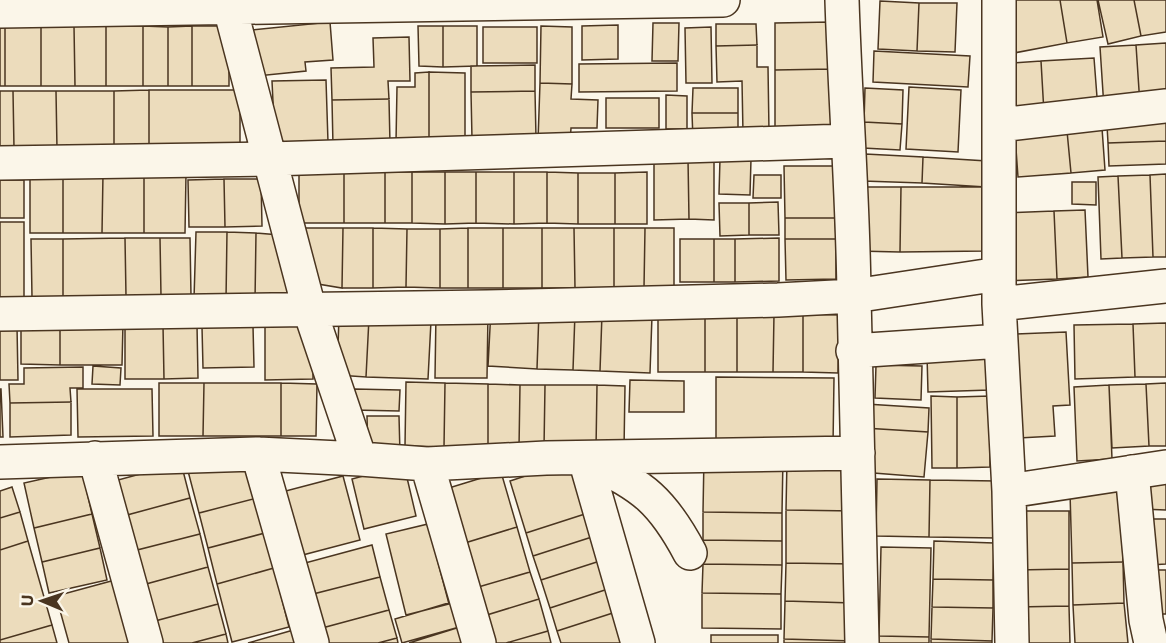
<svg xmlns="http://www.w3.org/2000/svg" width="1166" height="643" font-family="Commissioner,sans-serif">
<rect width="100%" height="100%" fill="#fbf6e9"/>
<path fill="#ecdcbc" stroke="#4a3520" stroke-width="1.5" d="M1012 0H1060L1067 43 1014 53Z
M1060 0H1097L1103 37 1067 43Z
M1098 0H1134L1141 36 1108 44Z
M1134 0H1166V32L1141 36Z
M880 1 919 3 917 51 878 49Z
M919 3H957L955 52 917 51Z
M330 22 333 60 305 62 306 71 257 76 252 30Z
M832 22V69L775 70V23Z
M653 23H679L678 61H652Z
M716 24H756L757 45 716 46Z
M618 25V59L582 60V26Z
M74 26 75 86H41V27Z
M74 26H106V86H75Z
M106 26H143V86H106Z
M143 26 168 27V86H143Z
M192 26V86H168V27Z
M192 26H229V86H192Z
M418 26H443V67L419 66Z
M443 26H477V66L443 67Z
M541 26 572 27V84L540 83Z
M0 27H5V86H0Z
M5 27H41V86H5Z
M483 27H537V63H483Z
M711 27 712 83H686L685 28Z
M409 37 410 81H388L389 99 332 100 331 68 374 67 373 38Z
M1166 43V104L1140 105 1136 45Z
M757 45V67H768L769 132 743 133 742 81 717 82 716 46Z
M1136 45 1140 105 1104 108 1100 47Z
M874 51 970 56 968 87 873 82Z
M1094 58 1098 110 1044 113 1041 61Z
M1041 61 1044 113 1014 115 1011 63Z
M677 63V91L579 92V64Z
M535 65V91L471 92V66Z
M832 69V126L775 127V70Z
M429 72 465 73V143H429Z
M429 72V143L396 142 397 87H415V73Z
M326 80 328 142 275 144 272 81Z
M540 83 572 84 571 99 598 100 597 128H571L570 143 538 141Z
M909 87 961 90 958 152 906 149Z
M693 88H738V113H692Z
M865 88 903 90 902 124 864 122Z
M149 90H240V148H149Z
M149 90V148H114V91Z
M0 91H13L14 148H0Z
M13 91H56L57 149 14 148Z
M56 91H114V148L57 149Z
M535 91 536 138 472 139 471 92Z
M666 95 687 96V129H666Z
M606 98H659V128H606Z
M389 99 390 144 333 146 332 100Z
M692 113H738V140H693Z
M864 122 902 124 900 150 863 148Z
M1166 122V141L1108 143 1107 125Z
M1102 128 1105 170 1071 173 1067 131Z
M1067 131 1071 173 1018 177 1015 135Z
M1166 141V164L1109 166 1108 143Z
M865 154 923 157 922 183 863 181Z
M923 157 987 161 986 187 922 183Z
M714 158V220L689 219 688 159Z
M654 159H688L689 219 654 220Z
M720 159H751L750 195 719 194Z
M784 166H834L835 218H785Z
M299 172H344V223H299Z
M344 172H385V223H344Z
M385 172H412V223H385Z
M412 172H445V224L412 223Z
M445 172H476V223L445 224Z
M476 172H514V224L476 223Z
M514 172H547V223L514 224Z
M547 172 578 173V224L547 223Z
M647 172V224H615V173Z
M578 173H615V224H578Z
M30 174H63V233H30Z
M63 174H103L102 233H63Z
M103 174H144V233H102Z
M144 174H186L185 233H144Z
M1166 174V257H1153L1150 175Z
M754 175H781V198H753Z
M1150 175 1153 257 1122 258 1118 176Z
M1118 176 1122 258 1101 259 1098 177Z
M224 179 225 227H189L188 180Z
M224 179H261L262 226 225 227Z
M0 180H24V218H0Z
M1072 182H1096V205L1072 204Z
M857 187H901L900 252 857 251Z
M901 187H986V251L900 252Z
M778 202 779 235H749V203Z
M719 203H749V235L720 236Z
M1085 210 1088 277 1057 279 1054 211Z
M1054 211 1057 279 1005 281 1002 213Z
M785 218H835L836 239H785Z
M0 222H24V298H0Z
M302 228H343L342 288 318 284Z
M343 228H373V288H342Z
M373 228 407 229 406 287 373 288Z
M468 228V288H440V229Z
M468 228H503V288H468Z
M503 228H542V288H503Z
M542 228H574L575 288H542Z
M574 228H614V288H575Z
M614 228H645L644 288H614Z
M645 228H674V287L644 288Z
M407 229H440V288L406 287Z
M196 232H227L226 300 194 299Z
M227 232 256 233 255 301 226 300Z
M256 233 280 235 291 301H255Z
M125 238H160L161 296H126Z
M125 238 126 296 63 297V239Z
M160 238H190L191 296H161Z
M779 238V281L735 282V239Z
M31 239H63V297H32Z
M680 239H714V282H680Z
M714 239H735V282H714Z
M785 239H836V279L786 280Z
M491 309 539 311 537 369 488 366Z
M539 311 575 313 573 370 537 369Z
M436 313H488L487 378H435Z
M575 313 602 314 600 371 573 370Z
M658 313 705 314V372H658Z
M602 314 652 316 650 373 600 371Z
M705 314H737V372H705Z
M737 314H774L773 372H737Z
M774 314H803V372H773Z
M803 314 839 315 838 373 803 372Z
M339 317 369 318 366 377 337 375Z
M369 318 431 321 428 379 366 377Z
M265 322H313V379L265 380Z
M21 323H60V365L21 364Z
M60 323H123L122 365H60Z
M1166 323V377H1135L1133 324Z
M1133 324 1135 377 1075 379 1074 325Z
M163 325H197L198 378 164 379Z
M163 325 164 379H125V326Z
M17 326 18 380H0V327Z
M253 326 254 367 203 368 202 327Z
M1066 332 1070 405 1053 406 1055 436 1019 438 1013 334Z
M989 353 990 390 928 392 927 355Z
M876 365 922 366 921 400 875 398Z
M93 366 121 368 120 385 92 384Z
M83 367V388H70L71 402 10 403 9 384H24V368Z
M716 377 834 378 833 445H716Z
M630 380 684 381V412H629Z
M406 382 445 383 444 447 405 446Z
M159 383H204L203 436H159Z
M204 383H281V436H203Z
M281 383 317 384 316 436H281Z
M445 383 488 384V447H444Z
M1166 383V446H1149L1146 384Z
M488 384 520 385 519 448 488 447Z
M1146 384 1149 446 1112 448 1109 385Z
M520 385H545L544 448H519Z
M545 385H597L596 449 544 448Z
M597 385 625 386 624 450 596 449Z
M1109 385 1112 459 1077 461 1074 387Z
M0 389H1L3 437H0Z
M77 389H152L153 436 78 437Z
M354 389 400 390 399 411 353 410Z
M931 396 957 397V468H932Z
M990 396V467L957 468V397Z
M71 402V435L10 437V403Z
M866 404 929 408 928 432 864 428Z
M367 416H399L400 454H368Z
M864 428 928 432 924 477 861 472Z
M246 456 257 498 199 513 188 471Z
M704 457 783 458 782 513 703 512Z
M787 460 855 461 854 511 786 510Z
M571 461 588 513 526 533 510 481Z
M181 463 190 498 127 515 118 480Z
M404 465 416 516 364 529 352 479Z
M82 470 92 514 34 528 24 483Z
M501 472 517 527 455 546 439 491Z
M343 476 360 540 295 557 278 493Z
M1142 477 1166 478V510L1141 509Z
M877 479 930 480 929 537 876 536Z
M930 480 997 481V538L929 537Z
M12 487 20 512 0 518V491Z
M1121 491 1123 562 1072 563 1070 492Z
M190 498 200 534 137 550 127 515Z
M257 498 265 533 208 548 199 513Z
M786 510 854 511V564L786 563Z
M1015 511H1069V569L1015 570Z
M20 512 28 541 0 550V518Z
M703 512 782 513V541L703 540Z
M588 513 595 536 533 556 526 533Z
M92 514 100 548 42 562 34 528Z
M1149 519H1166V564L1150 565Z
M428 524 449 604 406 615 386 534Z
M517 527 530 572 468 590 455 546Z
M265 533 274 568 217 584 208 548Z
M200 534 208 567 146 584 137 550Z
M595 536 603 560 541 580 533 556Z
M703 540 782 541V565L703 564Z
M28 541 52 625 0 640V550Z
M934 541 994 543 993 580 933 579Z
M372 545 380 577 313 594 305 563Z
M881 547 931 548 929 637 879 636Z
M100 548 107 580 49 593 42 562Z
M603 560 611 588 550 608 541 580Z
M1123 562 1124 603 1073 605 1072 563Z
M786 563 854 564 853 603 785 601Z
M703 564 782 565 781 594 702 593Z
M208 567 218 604 155 621 146 584Z
M274 568 289 627 232 642 217 584Z
M1069 569V606L1016 607 1015 570Z
M1154 570H1166V614H1154Z
M530 572 539 599 477 618 468 590Z
M380 577 389 610 322 628 313 594Z
M933 579 993 580V608L932 607Z
M115 580 132 643H69L56 596Z
M611 588 619 611 557 631 550 608Z
M702 593 781 594V629L702 628Z
M539 599 548 631 506 643H484L477 618Z
M455 601 463 626 402 643 395 619Z
M785 601 853 603V641L784 639Z
M1124 603 1128 643H1075L1073 605Z
M218 604 226 634 192 643H161L155 621Z
M1069 606 1070 643H1016V607Z
M932 607 993 608 992 641 931 639Z
M389 610 397 638 378 643H326L322 628Z
M619 611 628 640 619 643H561L557 631Z
M52 625 57 643H0V640Z
M463 626 468 643H409Z
M297 629 301 643H248Z
M548 631 551 643H506Z
M226 634 228 643H192Z
M711 635H778V643H711Z
M879 636 929 637V643H879Z
M397 638 398 643H378Z
M784 639 853 641 852 643H784Z
M931 639 992 641V643H931Z"/>
<g fill="none" stroke-linecap="round" stroke-linejoin="round">
<g stroke="#4a3520" stroke-width="36">
<path id="minor" d="M842 0C845 98 853 198 854 296 856 412 860 527 862 643
M999 0V304L1009 491 1166 467
M230 8 309 308 360 459 427 464 479 643
M0 11 723 0
M999 125 1166 106
M0 163 270 159 847 141
M999 304 1166 286
M0 314 487 307 778 300 854 296 999 274
M853 351 1001 341
M258 454 312 643
M95 458 146 643
M585 459 638 643
M590 461C643 485 663 502 690 553
M0 462 258 454 360 459
M427 464 546 458 858 453
M1132 472 1146 620 1151 643
M1009 491 1012 643"/>
</g>
<use href="#minor" stroke="#fbf6e9" stroke-width="33"/>
</g>
<g transform="translate(42 601) rotate(272)" stroke="#fbf6e9" stroke-width="4.5" paint-order="stroke">
<path d="M0-4.5L10 22L0 15L-10 22Z" fill="#4a3520"/>
<text y="-9" font-size="16" font-weight="bold" text-anchor="middle" fill="#4a3520">U</text>
</g>
</svg>
